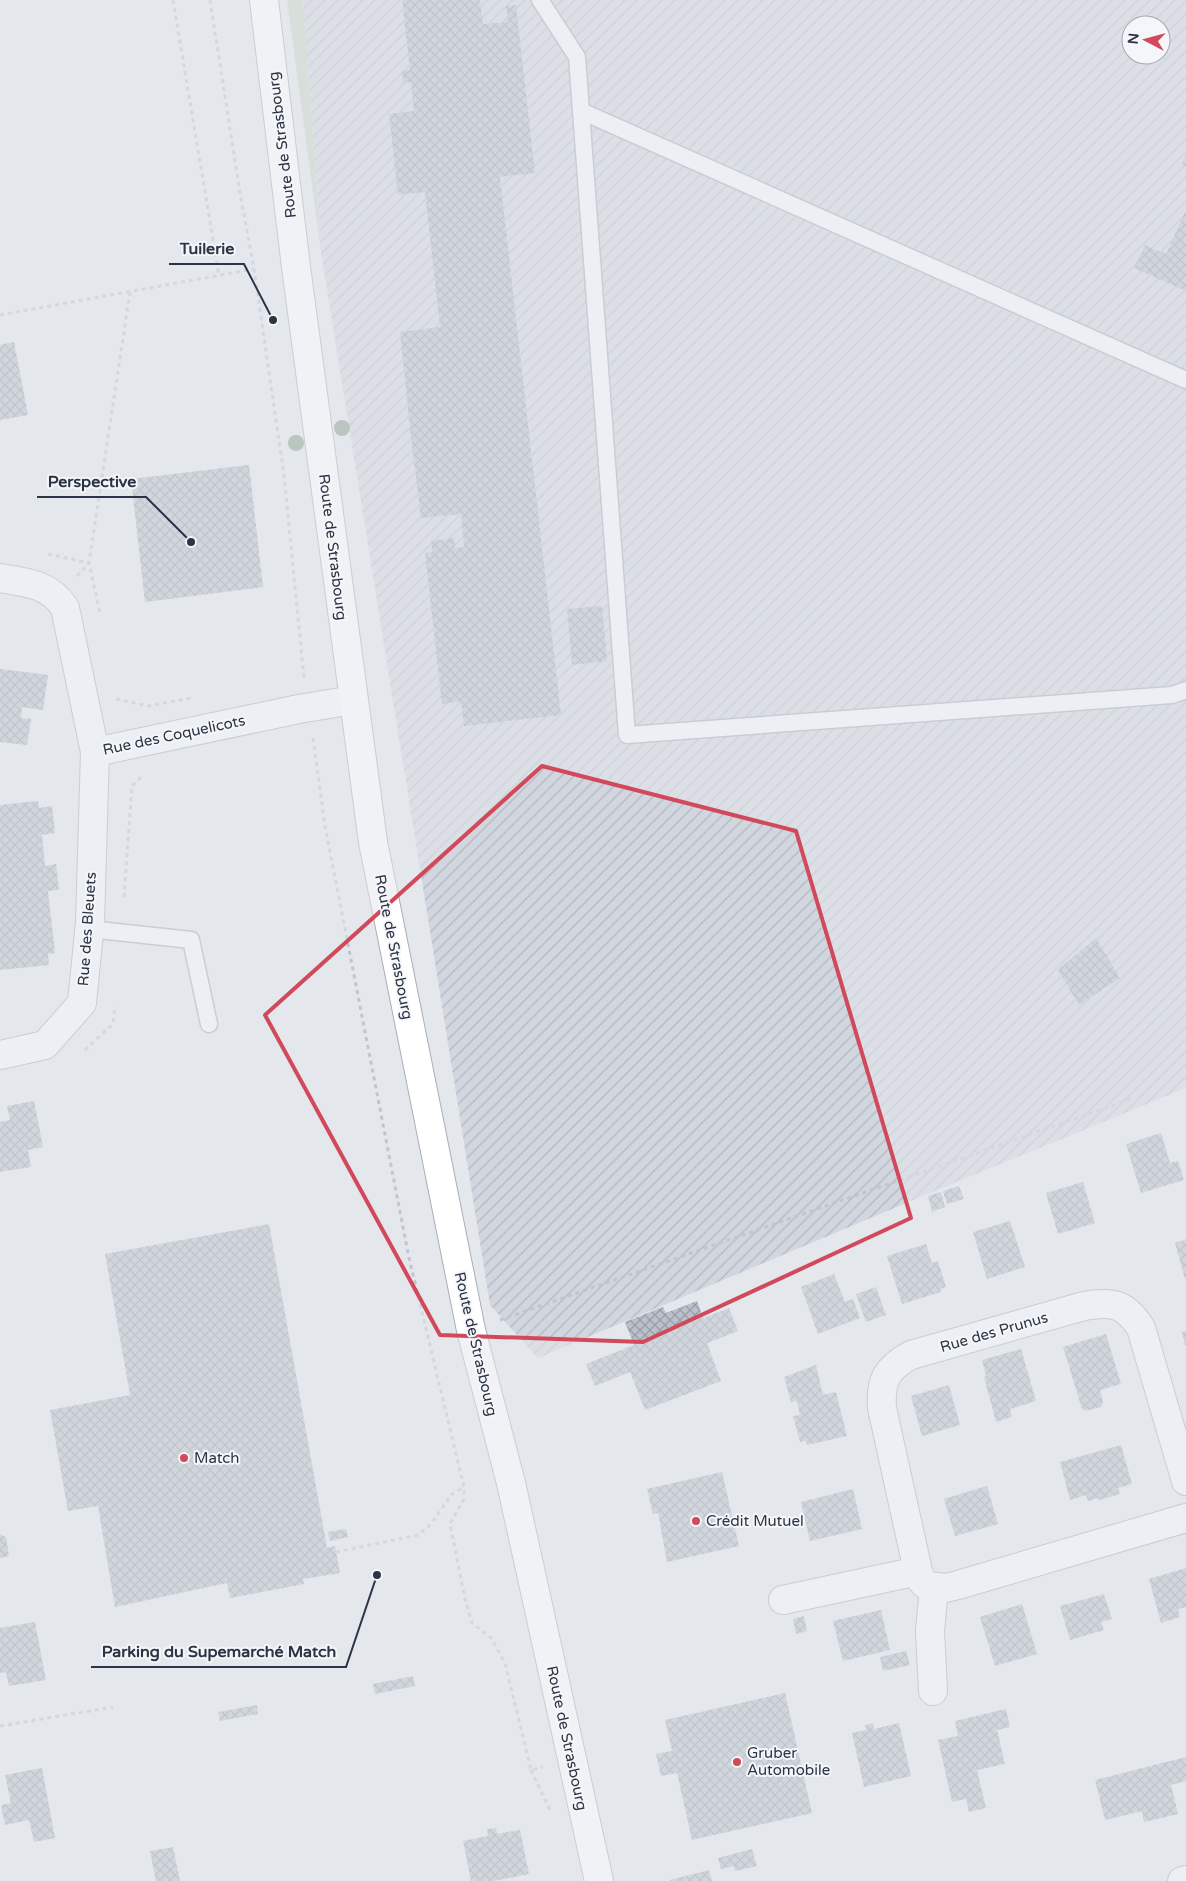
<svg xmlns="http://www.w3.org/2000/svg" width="1186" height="1881" font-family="'Varela Round',sans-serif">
<defs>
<pattern id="industrial-furrows" width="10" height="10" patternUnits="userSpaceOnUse" patternTransform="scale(1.25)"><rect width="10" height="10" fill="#d2d6de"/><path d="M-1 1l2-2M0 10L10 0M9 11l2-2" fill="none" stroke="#b4b8c0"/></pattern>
<pattern id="building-cross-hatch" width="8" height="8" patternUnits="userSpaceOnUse" patternTransform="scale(1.25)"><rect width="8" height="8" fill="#bbc0ca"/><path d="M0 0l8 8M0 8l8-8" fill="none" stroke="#989da6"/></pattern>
</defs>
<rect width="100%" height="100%" fill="#e4e7ec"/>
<path fill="url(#industrial-furrows)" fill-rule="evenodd" d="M303 0H1186V1088L925 1195 538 1358 490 1305 321 252ZM1131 25H1161V55H1131Z"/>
<path fill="#c9d6c5" d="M287 0H303L321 252Z"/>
<path fill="url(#building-cross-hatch)" d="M402 0H480L483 24 508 22 506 6 516 5 535 173 500 177 561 715 464 726 461 701 442 704 425 553 432 552 431 541 454 538 455 548 464 547 461 514 421 518 411 438 400 332 440 327 425 192 398 195 389 114 414 111 411 82 403 83 402 71 410 70Z
M1186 154V166L1182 164Z
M1186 210V291L1134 268 1145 245 1166 254Z
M14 342 28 415 0 420V345Z
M249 465 263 587 145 602 131 479Z
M602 606 607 661 572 665 567 609Z
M0 669 48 675 43 710 22 707 21 718 31 719 27 745 0 742Z
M38 801 39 808 52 806 55 833 42 835 45 866 56 864 59 890 48 891 55 953 48 954 49 965 0 970V805Z
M1096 938 1120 978 1079 1005 1058 970Z
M34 1101 43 1147 28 1150 31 1167 0 1172V1122L10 1120 7 1106Z
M1161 1133 1170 1163 1178 1161 1184 1180 1141 1193 1126 1144Z
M1083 1182 1095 1223 1058 1234 1046 1193Z
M959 1186 964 1199 947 1204 943 1191Z
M941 1192 945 1207 932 1212 928 1196Z
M1010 1221 1025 1267 987 1279 973 1232Z
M269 1224 327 1548 335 1546 340 1573 303 1579 304 1584 230 1598 227 1583 115 1607 98 1506 68 1511 50 1410 130 1395 105 1254Z
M1186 1239V1279H1185L1175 1243Z
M926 1244 932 1263 938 1261 946 1287 940 1289 941 1292 902 1304 887 1256Z
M834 1274 845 1302 853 1299 860 1318 818 1334 801 1287Z
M876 1287 886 1315 866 1322 856 1294Z
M697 1301 703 1318 729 1308 738 1331 707 1343 721 1381 645 1410 630 1372 595 1386 586 1364 634 1345 625 1322 663 1307 666 1313Z
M1186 1331V1345H1185L1182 1332Z
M1106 1334 1121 1384 1100 1390 1103 1402 1101 1407 1086 1411 1082 1409 1063 1347Z
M1021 1349 1036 1401 1010 1409 1012 1417 996 1422 984 1377 986 1376 982 1360Z
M816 1365 823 1395 836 1392 847 1436 807 1445 806 1441 800 1442 793 1416 800 1415 797 1401 791 1402 784 1377Z
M949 1385 960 1425 922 1436 911 1396Z
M1121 1445 1132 1484 1118 1488 1120 1494 1099 1500 1098 1498 1088 1501 1086 1495 1070 1500 1060 1462Z
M722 1472 739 1546 667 1562 658 1513 653 1514 647 1489Z
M987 1486 998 1524 955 1536 944 1499Z
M853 1489 862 1529 810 1541 801 1502Z
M346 1529 348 1537 330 1541 328 1532Z
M0 1534 6 1537 9 1556 0 1558Z
M1186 1568V1607L1178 1609 1180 1617 1161 1623 1149 1579Z
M1104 1594 1112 1619 1101 1622 1104 1630 1070 1640 1060 1606Z
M1022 1604 1037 1654 995 1666 980 1617Z
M881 1610 890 1650 843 1661 833 1621Z
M804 1616 807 1631 796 1634 793 1619Z
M35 1622 46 1680 9 1686 6 1672 0 1673V1628Z
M906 1651 910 1665 883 1671 880 1657Z
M413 1676 415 1686 375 1694 373 1684Z
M785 1693 812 1813 692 1840 677 1773 661 1776 656 1754 672 1751 665 1720Z
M257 1705 258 1714 220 1721 218 1712Z
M1006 1709 1010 1727 997 1730 1005 1764 977 1770 986 1808 969 1812 966 1799 952 1802 938 1740 958 1736 955 1721Z
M873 1723 874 1729 899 1723 911 1776 864 1787 852 1733 866 1730 865 1725Z
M1186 1757V1781L1171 1785 1178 1814 1144 1822 1142 1811 1105 1820 1095 1780Z
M42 1768 55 1838 34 1842 29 1820 5 1825 1 1805 11 1803 5 1775Z
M496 1828 497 1834 520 1830 529 1874 494 1881H471L463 1841 488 1836 487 1829Z
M173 1847 180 1881H156L150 1851Z
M752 1849 757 1866 735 1871 734 1866 721 1869 718 1858Z
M709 1870 712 1881H670V1880Z"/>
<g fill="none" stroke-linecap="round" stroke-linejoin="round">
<g stroke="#a9aeb7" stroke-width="19">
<path id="service" d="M540 0 577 57 627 735 1172 695 1186 690
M581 111 1186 380
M89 929 191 940 209 1024"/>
</g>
<g stroke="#a9aeb7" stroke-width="30">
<path id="minor" d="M0 578C26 582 50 584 65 608L95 752 299 709 353 700
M0 1055 45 1045 82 1003 90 922 95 752
M1186 1481 1141 1328C1125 1303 1112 1301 1084 1306L911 1355C887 1368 880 1380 882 1408L918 1571 922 1581 927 1586 946 1588 958 1585 1186 1518
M783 1600 918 1571
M933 1691 930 1631 934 1588
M1182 1881 1186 1880"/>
</g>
<g stroke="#a9aeb7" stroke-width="30">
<path id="secondary" d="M264 0 296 267 373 842 471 1330 511 1483 599 1881"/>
</g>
<path stroke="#c2c5cb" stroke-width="3" stroke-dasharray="4 4" stroke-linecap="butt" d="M173 0 219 276
M210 0 240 193 254 269 284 475 304 678
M0 315 254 269
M48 554 89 563 100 613
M77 576 89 563 130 292
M116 699 148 706 191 698
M313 738 325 826 409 1258 464 1487V1499L450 1524 465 1599 472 1623 491 1638 505 1663 531 1770 543 1767
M124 897 132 786 144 774
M85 1050 113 1024 115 1006
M500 1320 1131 1099
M336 1552 418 1535 431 1524 452 1494 464 1487
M0 1726 113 1707
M531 1770 550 1810"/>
<use href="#service" stroke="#f7f8fa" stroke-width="16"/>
<use href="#minor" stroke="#f7f8fa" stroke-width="28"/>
<use href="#secondary" stroke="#fff" stroke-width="28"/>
</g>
<g fill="#899d89">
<circle cx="342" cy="428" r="8"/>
<circle cx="296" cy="443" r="8"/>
</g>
<path d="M0 0H1186V1881H0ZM542 766 796 831 911 1218 643 1342 440 1335 265 1015Z" fill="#e4e7ec" fill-opacity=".55" fill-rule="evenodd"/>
<path fill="none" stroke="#d1495b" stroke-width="4" stroke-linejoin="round" d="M542 766 796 831 911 1218 643 1342 440 1335 265 1015Z"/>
<g fill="#d1495b" stroke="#f4f6f9" stroke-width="2">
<circle cx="184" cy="1458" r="5"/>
<circle cx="696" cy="1521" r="5"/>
<circle cx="737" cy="1762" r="5"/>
</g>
<g text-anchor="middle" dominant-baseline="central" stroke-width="4" stroke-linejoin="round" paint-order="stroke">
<g font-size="15" fill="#2b3445" stroke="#f4f6f9">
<text transform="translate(282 145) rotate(-97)">Route de Strasbourg</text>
<text transform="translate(333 547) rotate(83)">Route de Strasbourg</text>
<text transform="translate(174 735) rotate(-12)">Rue des Coquelicots</text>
<text transform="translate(87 929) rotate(-86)">Rue des Bleuets</text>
<text transform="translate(394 947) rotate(79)">Route de Strasbourg</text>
<text transform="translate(994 1332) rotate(-16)">Rue des Prunus</text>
<text transform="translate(476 1344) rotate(77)">Route de Strasbourg</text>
<text transform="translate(567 1738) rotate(78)">Route de Strasbourg</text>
</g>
<g font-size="15" fill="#2b3445" stroke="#f4f6f9" text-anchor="start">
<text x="194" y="1458">Match</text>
<text x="706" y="1521">Crédit Mutuel</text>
<text x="747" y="1753">Gruber<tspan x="747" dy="17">Automobile</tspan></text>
</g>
</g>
<path fill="none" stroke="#2b3445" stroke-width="2" d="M273 320L244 264H169M191 542L146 497H37M377 1575L346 1667H91"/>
<g fill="#2b3445" stroke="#f4f6f9" stroke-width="2">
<circle cx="273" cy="320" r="5"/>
<circle cx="191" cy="542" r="5"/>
<circle cx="377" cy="1575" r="5"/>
</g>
<g font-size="16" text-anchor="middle" font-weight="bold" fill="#2b3445" stroke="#f4f6f9" stroke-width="4" stroke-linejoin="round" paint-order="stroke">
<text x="207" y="254">Tuilerie</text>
<text x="92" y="487">Perspective</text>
<text x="219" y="1657">Parking du Supemarché Match</text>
</g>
<g transform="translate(1146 40) rotate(276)"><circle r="24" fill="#f4f6f9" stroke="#a4a8b1"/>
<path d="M0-4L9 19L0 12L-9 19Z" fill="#d1495b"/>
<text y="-8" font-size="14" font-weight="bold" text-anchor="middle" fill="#2b3445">N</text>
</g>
</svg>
